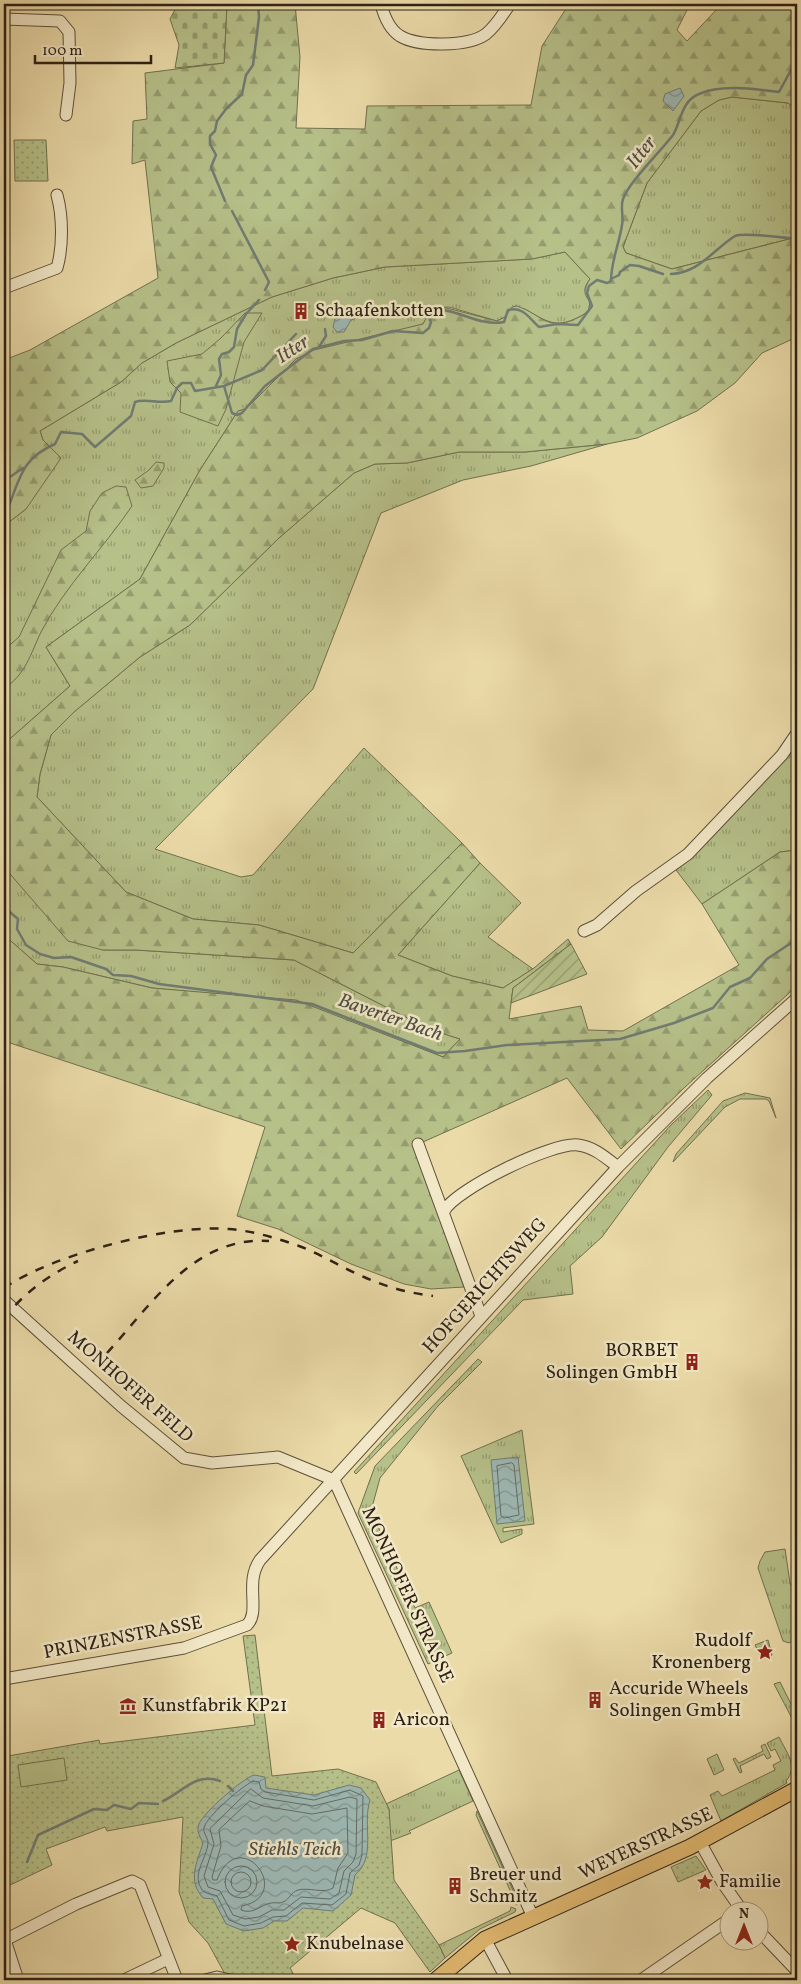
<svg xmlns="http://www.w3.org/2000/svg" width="801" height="1984" font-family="Vollkorn,serif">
<defs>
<pattern id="grass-tufts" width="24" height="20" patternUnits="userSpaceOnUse" patternTransform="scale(1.25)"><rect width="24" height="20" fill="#b6c089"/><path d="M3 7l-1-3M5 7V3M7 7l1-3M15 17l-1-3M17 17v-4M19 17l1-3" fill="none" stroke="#949c6f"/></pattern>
<pattern id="forest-firs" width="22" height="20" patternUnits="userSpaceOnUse" patternTransform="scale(1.25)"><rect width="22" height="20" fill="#b6c089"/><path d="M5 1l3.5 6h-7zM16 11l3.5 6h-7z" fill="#949c6f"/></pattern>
<pattern id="cemetery-stones" width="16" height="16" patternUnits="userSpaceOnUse" patternTransform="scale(1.25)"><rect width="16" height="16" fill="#b6c089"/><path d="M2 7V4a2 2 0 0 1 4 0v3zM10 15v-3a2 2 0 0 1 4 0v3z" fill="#949c6f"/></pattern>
<pattern id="park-dots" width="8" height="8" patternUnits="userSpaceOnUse" patternTransform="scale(1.25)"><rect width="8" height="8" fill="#b6c089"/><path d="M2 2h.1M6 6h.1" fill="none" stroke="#949c6f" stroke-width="1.8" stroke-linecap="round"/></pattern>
<pattern id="garden-furrows" width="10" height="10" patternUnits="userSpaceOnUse" patternTransform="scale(1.25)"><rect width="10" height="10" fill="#b6c089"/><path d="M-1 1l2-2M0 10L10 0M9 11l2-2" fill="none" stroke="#949c6f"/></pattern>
<pattern id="water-waves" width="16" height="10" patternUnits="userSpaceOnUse" patternTransform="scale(1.25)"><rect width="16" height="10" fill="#9db8b4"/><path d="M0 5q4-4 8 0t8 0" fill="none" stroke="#809591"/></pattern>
</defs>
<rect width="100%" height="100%" fill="#ebdba9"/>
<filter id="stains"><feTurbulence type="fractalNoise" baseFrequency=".004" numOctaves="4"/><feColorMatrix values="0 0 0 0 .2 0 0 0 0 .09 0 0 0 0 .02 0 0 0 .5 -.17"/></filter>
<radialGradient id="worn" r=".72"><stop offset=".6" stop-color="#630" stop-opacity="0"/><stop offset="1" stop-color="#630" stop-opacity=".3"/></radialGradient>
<path fill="url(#grass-tufts)" stroke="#71704f" d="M732 97 788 103 797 110V237L672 269 626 253 623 247 647 183 701 111 719 100Z
M565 252 590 279C583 288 583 293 590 302L588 312C560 329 551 325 525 309L508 312 505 317 497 321 449 307 433 308 423 324 296 359 246 409 238 411 200 470 140 579 46 647 70 686 4 744V526L26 509 43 440 40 431 121 382 142 363 176 343 272 297 333 278 385 267 531 259Z
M607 444 531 466 463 480 381 513 313 689 155 849 241 877 253 875 364 748 462 843 353 953 259 925 193 919 126 892 37 797 40 774 51 735 74 712 140 657 190 625 279 538 354 473 375 464 407 463 459 452H525Z
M797 741V850L780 852 702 904 676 870 708 840Z
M480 863 521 903 488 937 533 969 503 988 452 976 398 955Z
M4 867 35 901 103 950H136L294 960 429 1029 460 1039 443 1057 372 1030 214 994 152 988 63 967 37 964 4 935V907L7 904 4 900Z
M708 1090 712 1095 668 1147 602 1237 570 1266 573 1294 523 1300 356 1474 354 1472 671 1125Z
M745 1093 770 1098 776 1118 769 1101 766 1099H740L725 1107 673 1162 676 1154 723 1101Z
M478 1359 482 1362 438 1406 380 1478 371 1511 415 1608 429 1602 452 1653 428 1664 358 1513 375 1466Z
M522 1430 534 1524 503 1528V1532L522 1529V1534L501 1543 461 1456Z
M785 1549 790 1583 797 1599V1637L789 1643 783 1641 758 1568 760 1561 765 1552Z
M768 1640 772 1655 762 1659 755 1645Z
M780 1682 797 1716V1728L774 1684Z
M779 1737C786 1752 799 1766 786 1781L787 1783 721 1821 710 1795 718 1791 722 1796 775 1770 773 1765 781 1761 775 1749 771 1751 767 1743Z
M765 1744 771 1757 767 1759 764 1754 740 1766 742 1772 740 1773 733 1759 735 1758 739 1763 763 1751 761 1746Z
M717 1754 724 1770 714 1775 707 1759Z
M459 1770 473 1801 409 1831 411 1833 390 1841 389 1809 386 1804Z
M477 1811 517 1899V1905L513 1903 514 1899 476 1815Z
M511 1907 516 1909 515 1912 480 1929 445 1958 439 1945 510 1911Z"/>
<path fill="url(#forest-firs)" stroke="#71704f" d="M227 4H295L300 57 296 128 365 129 367 106 531 105 542 46 569 4H690L677 30 687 41 717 9 718 4H797V110L788 103 732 97 719 100 701 111 647 183 623 247 626 253 672 269 797 237V337L762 353 735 383 697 411 637 438 607 444 525 452H459L407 463 375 464 354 473 279 538 190 625 140 657 74 712 51 735 40 774 37 797 126 892 193 919 259 925 353 953 462 843 480 863 398 955 452 976 503 988 534 968 568 939 571 944 513 988 509 1019 581 1006 588 1030 623 1031 739 965 702 904 780 852 797 850V986L684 1088 621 1149 567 1078 414 1146 464 1287 431 1289 404 1284 351 1264 278 1229 237 1216 265 1127 4 1041V935L37 964 63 967 152 988 296 1000 443 1057 460 1039 429 1029 294 960 136 950H103L68 941 4 867V744L70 686 46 647 140 579 200 470 238 411 246 409 296 359 314 350 423 324 430 311 439 306 497 321 505 317 512 307 517 306C541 314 548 332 575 319 582 316 587 313 590 307 589 294 581 292 590 279L565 252 532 259 385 267 333 278 272 297 176 343 142 363 121 382 40 431 43 440 61 458 26 509 4 526V360L30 350 158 278 145 160 132 164 133 121 147 119 145 73 224 63Z
M245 313H262L244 342 226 409 218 426 180 412 181 393 170 382 167 361 202 354 221 338Z
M156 462 164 463V468L153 486 141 488 135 480 149 470Z
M116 486 126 487 132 506C103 549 65 586 41 632 31 653 25 676 4 688V650L19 637 61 550 86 531 90 511 102 493Z"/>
<path fill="url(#cemetery-stones)" stroke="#71704f" d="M178 4H227L224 63 175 68 179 45 170 19Z"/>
<path fill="url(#park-dots)" stroke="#71704f" d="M14 140H46L48 181H15Z
M255 1635 272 1776 338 1769 376 1782 389 1809 394 1880 439 1945 445 1958 430 1972 395 1923 361 1908 290 1968 295 1977 286 1980H235L225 1974 208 1943 189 1922 179 1892 183 1817 107 1831 105 1827 46 1849 52 1865 4 1888V1870H7L8 1756 94 1741 99 1740 100 1744 255 1725 243 1636Z
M696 1856 706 1870 678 1882 671 1867Z"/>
<path fill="url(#garden-furrows)" stroke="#71704f" d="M571 944 587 974 511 1003 513 988Z"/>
<path fill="#b6c089" stroke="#71704f" d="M64 1758 67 1780 21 1787 18 1765Z"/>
<path fill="url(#water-waves)" stroke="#707c74" d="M680 88 684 96 673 111 663 101 665 94Z
M348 314 354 315V319L351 320 344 332H337L333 327 335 319Z
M518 1457 525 1521 497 1524 491 1460Z
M254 1775 265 1777 266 1788 314 1795 349 1785 361 1788 370 1800C362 1825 377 1857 355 1875L351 1895 333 1911 303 1908 287 1921H274L263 1928 244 1931 226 1924 213 1899 203 1898C187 1880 197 1863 203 1843 200 1836 196 1832 199 1824 204 1812 242 1779 254 1775Z"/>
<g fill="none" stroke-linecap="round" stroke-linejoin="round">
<path stroke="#646c64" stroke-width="1" d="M512 1463 514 1465 519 1515 504 1518 501 1516 497 1466Z
M253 1781 259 1782 261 1789 265 1792 314 1800 350 1790 363 1796 362 1855 359 1865 350 1873 346 1894 332 1905 302 1903 286 1916 273 1917 261 1923 244 1926 229 1920 217 1896C211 1893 205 1895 201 1888 192 1873 207 1858 208 1843 208 1836 201 1832 205 1825 212 1812 240 1788 253 1781Z
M251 1789 263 1798 313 1806 350 1797 357 1799 356 1854 353 1862 344 1871 339 1893 330 1899 301 1897 284 1910H272L259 1917 245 1919 233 1915 220 1891 208 1887 204 1876 214 1844 210 1829Z
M250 1801 263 1806 312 1814 347 1808 348 1853 338 1868 333 1888C324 1894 309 1887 298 1890 291 1892 289 1900 283 1902 280 1904 274 1902 271 1903 260 1905 253 1915 241 1910L242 1906C296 1895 239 1822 217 1880H213L212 1877 221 1846 219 1830Z
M225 1882a16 16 0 1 1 32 0a16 16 0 1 1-32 0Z
M231 1882a10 10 0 1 1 20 0a10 10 0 1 1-20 0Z"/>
<path stroke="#707c74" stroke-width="2.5" d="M225 201 211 167 216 155 210 144V136L215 131 217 121 226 109 242 94 246 75 253 65 259 17 258 4
M232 211 269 282 265 290
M671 274C699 273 714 249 735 236 742 232 788 238 797 239
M611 279 619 275 620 272 630 265 639 266 663 274
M319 347 326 336 325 329
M216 386 221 375 219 359 222 354 229 352 234 347 237 329 246 314 259 300
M224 386 262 370 296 334
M4 481 23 468
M4 513 8 508C20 478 22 458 55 444L61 432 82 434 95 447 131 416 135 402C145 398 159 404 171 401L177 388 182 383H191L195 391 224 386 232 413 237 415 242 413 265 386 313 349 344 341 362 340 393 331 423 333 429 328 431 322 428 316 432 309C457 308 479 327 504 322L508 310C523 306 529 318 539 327L557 324 578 325 592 306 587 293 589 286 597 280 607 283 611 281C611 261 619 245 622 225 624 217 620 207 623 199 629 182 661 151 673 135 681 122 681 101 699 94 721 84 755 89 779 92L797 59
M4 907 18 919 17 929 26 945 40 954 54 958 71 957 106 969 113 975 131 976 159 984 312 1004 437 1053 465 1051 507 1045 620 1039 674 1023 713 1008 730 987 750 978 767 959 791 943 797 936
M228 1786 233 1791
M163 1801C183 1792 195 1772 220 1781
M27 1862 38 1835 94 1809 107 1810 114 1805 131 1809 139 1803 158 1804"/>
<g stroke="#5c503a" stroke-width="13">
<path id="minor" d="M381 4C384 16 389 29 400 36 419 47 468 47 486 34 496 26 503 14 510 4
M4 19 60 21 69 32 70 83 66 115
M4 288 57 268C63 247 63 217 57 195
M584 931 597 925 636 891 688 854 782 755 797 733
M418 1144 481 1316
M444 1211C456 1189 552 1142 578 1145 594 1147 605 1157 618 1167
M4 1300 121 1406 184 1458 212 1463 278 1457 334 1480
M334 1480 533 1917
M4 1679 184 1648 247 1625C261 1611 244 1583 260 1560L618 1167 707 1078 797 998
M700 1842 722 1882 743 1912
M758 1930 797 1971
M485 1939 507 1980
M18 1980 5 1940 76 1904 132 1881 140 1885 177 1980
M124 1980 168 1959
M205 1980 217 1977 230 1980
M641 1980 728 1920"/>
</g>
<g stroke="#2c2115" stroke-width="17">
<path id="major" d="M436 1980 485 1939 690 1847 797 1789"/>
</g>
<use href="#minor" stroke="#f2e8c7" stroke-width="11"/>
<use href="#major" stroke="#e6be74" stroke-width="15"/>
<path stroke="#2c2115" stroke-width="2.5" stroke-dasharray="9 9" stroke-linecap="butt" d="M4 1288C54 1254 169 1224 229 1229 253 1231 276 1238 299 1246 321 1254 342 1268 364 1277 386 1287 409 1293 433 1296
M4 1319C22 1294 50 1274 78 1261
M107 1353C152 1304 194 1236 269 1241"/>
</g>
<defs>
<g id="building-bare" transform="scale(1.35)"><path d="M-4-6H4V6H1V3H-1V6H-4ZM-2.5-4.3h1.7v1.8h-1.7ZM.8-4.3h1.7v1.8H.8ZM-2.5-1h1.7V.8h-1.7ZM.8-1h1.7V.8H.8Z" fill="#8f2418" stroke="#f2e8c7" stroke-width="2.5" paint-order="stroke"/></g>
<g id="sight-bare" transform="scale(1.35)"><path d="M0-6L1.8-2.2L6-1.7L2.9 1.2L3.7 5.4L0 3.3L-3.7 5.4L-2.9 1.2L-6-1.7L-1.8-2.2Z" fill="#8f2418" stroke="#f2e8c7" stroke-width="2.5" paint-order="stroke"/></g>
<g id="museum-bare" transform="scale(1.35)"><path d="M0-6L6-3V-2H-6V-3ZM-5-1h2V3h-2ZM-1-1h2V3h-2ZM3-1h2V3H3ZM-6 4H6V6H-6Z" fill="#8f2418" stroke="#f2e8c7" stroke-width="2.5" paint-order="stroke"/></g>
</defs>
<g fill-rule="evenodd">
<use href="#building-bare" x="301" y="311"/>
<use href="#building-bare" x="692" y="1362"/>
<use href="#sight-bare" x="765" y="1652"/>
<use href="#building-bare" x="595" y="1700"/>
<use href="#museum-bare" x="128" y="1706"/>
<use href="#building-bare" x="379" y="1720"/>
<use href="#sight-bare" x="705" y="1882"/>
<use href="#building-bare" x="455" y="1886"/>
<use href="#sight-bare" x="292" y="1944"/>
</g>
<g text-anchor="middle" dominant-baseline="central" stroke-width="5" stroke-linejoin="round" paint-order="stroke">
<g font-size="19" fill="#2c2115" stroke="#f2e8c7" text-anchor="start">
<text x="315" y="311">Schaafenkotten</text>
<text x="678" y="1351" text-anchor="end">BORBET<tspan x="678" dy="22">Solingen GmbH</tspan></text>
<text x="751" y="1641" text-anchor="end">Rudolf<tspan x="751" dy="22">Kronenberg</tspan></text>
<text x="609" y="1689">Accuride Wheels<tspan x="609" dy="22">Solingen GmbH</tspan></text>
<text x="142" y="1706">Kunstfabrik KP21</text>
<text x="393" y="1720">Aricon</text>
<text x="469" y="1875">Breuer und<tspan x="469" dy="22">Schmitz</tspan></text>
<text x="719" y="1882">Familie</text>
<text x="306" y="1944">Knubelnase</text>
</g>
<g font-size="19" fill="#2c2115" stroke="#f2e8c7">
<text transform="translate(485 1286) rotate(-48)">HOFGERICHTSWEG</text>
<text transform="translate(130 1387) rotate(41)">MONHOFER FELD</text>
<text transform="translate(407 1595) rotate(65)">MONHOFER STRASSE</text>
<text transform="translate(123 1638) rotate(-11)">PRINZENSTRASSE</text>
<text transform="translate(646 1844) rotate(-25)">WEYERSTRASSE</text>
</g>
<g font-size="20" font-style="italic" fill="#4e4e45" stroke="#f2e8c7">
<text transform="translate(642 153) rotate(-52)">Itter</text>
<text transform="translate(293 350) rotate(-33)">Itter</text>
<text transform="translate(390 1018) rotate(19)">Baverter Bach</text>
<text x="295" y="1850">Stiehls Teich</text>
</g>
</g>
<rect width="801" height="1984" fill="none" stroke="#ebdba9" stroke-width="20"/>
<rect x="5" y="5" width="791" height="1974" fill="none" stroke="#2c2115" stroke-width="2.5"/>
<rect x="10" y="10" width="781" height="1964" fill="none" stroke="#2c2115"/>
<g transform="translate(744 1926)"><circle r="24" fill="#f2e8c7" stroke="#a39880"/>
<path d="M0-4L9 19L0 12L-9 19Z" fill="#8f2418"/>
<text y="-8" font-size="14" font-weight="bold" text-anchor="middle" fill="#2c2115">N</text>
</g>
<path d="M35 55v8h116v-8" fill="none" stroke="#2c2115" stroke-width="2.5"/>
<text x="42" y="55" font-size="15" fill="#2c2115" stroke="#f2e8c7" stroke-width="4" paint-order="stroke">100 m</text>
<rect width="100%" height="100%" filter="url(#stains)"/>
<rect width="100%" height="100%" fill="url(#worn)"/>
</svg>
